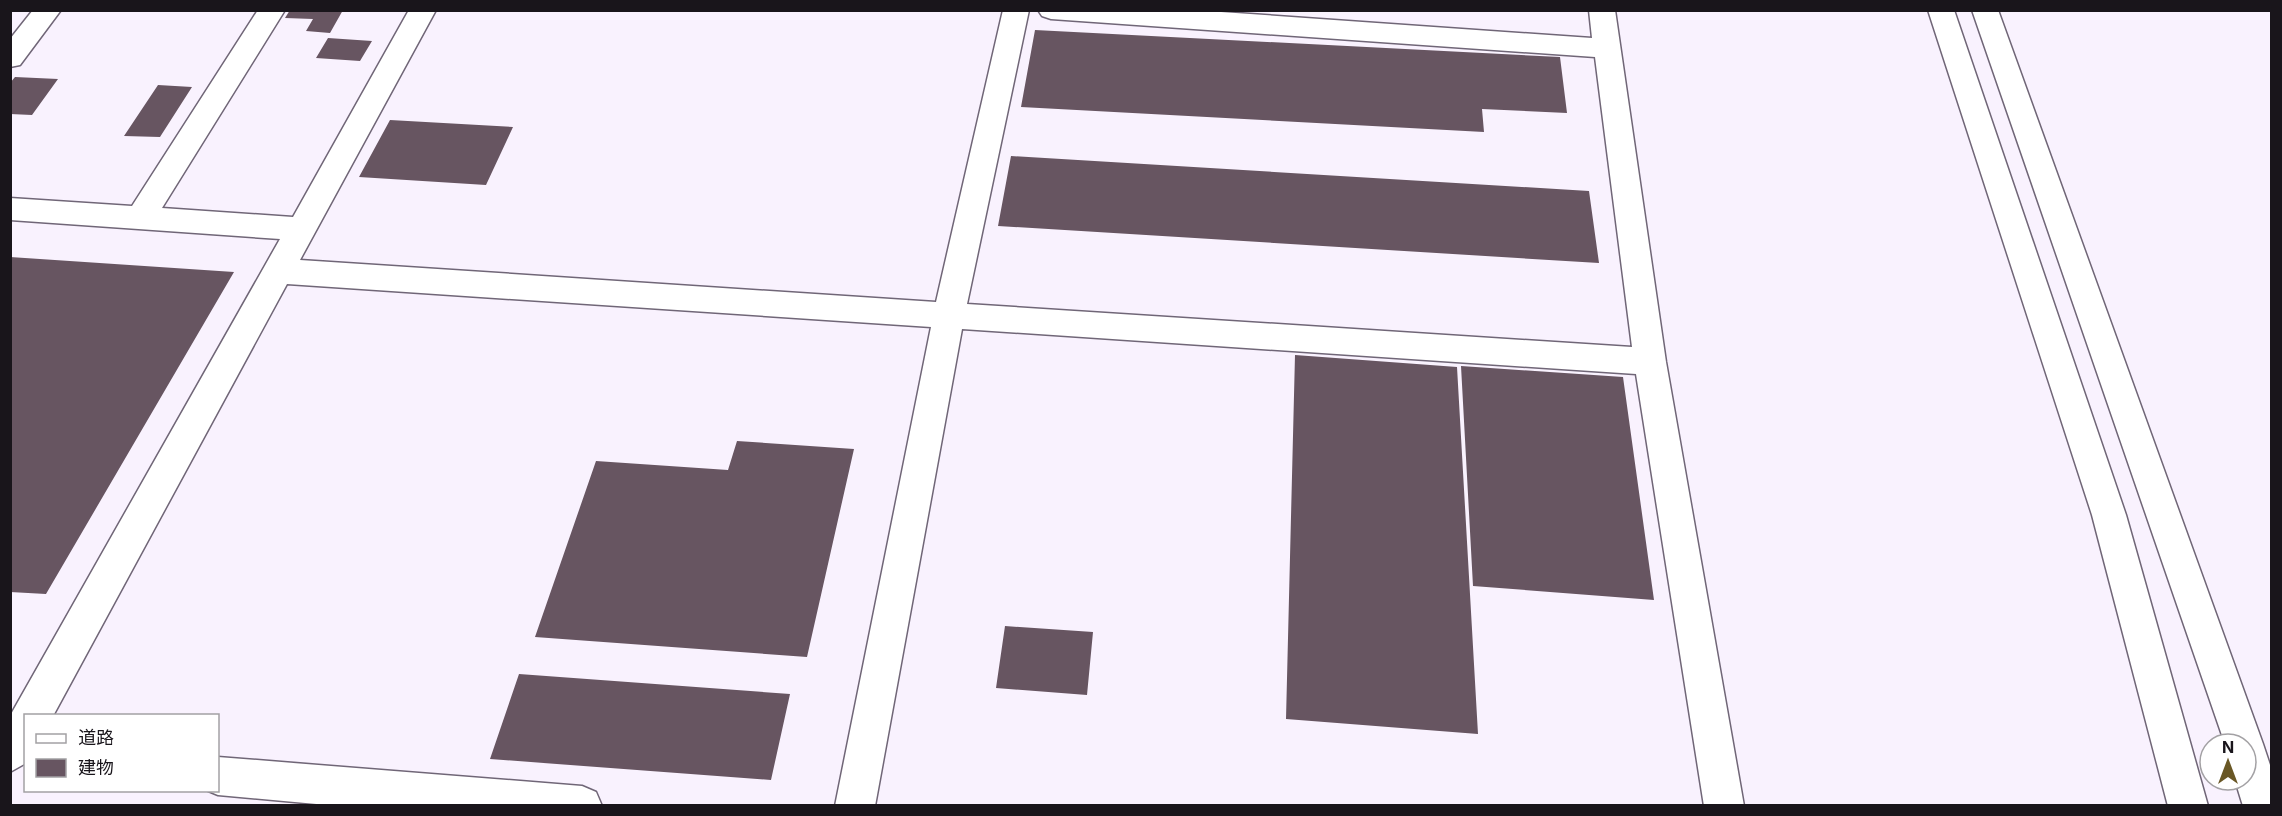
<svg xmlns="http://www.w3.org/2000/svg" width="2282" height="816" font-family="Inter,'Noto Sans JP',sans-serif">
<rect width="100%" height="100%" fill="#f9f2fe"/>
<path fill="#675561" d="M290 10H343L330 33 306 31 313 19 285 18Z
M1035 30 1560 57 1567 113 1482 109 1484 132 1021 107Z
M328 38 372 41 360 61 316 58Z
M15 77 58 79 32 115 10 114V83Z
M158 85 192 87 160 137 124 136Z
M390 120 513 127 486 185 359 177Z
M1011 156 1589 191 1599 263 998 226Z
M10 257 234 272 46 594 10 592Z
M1295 355 1457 367 1478 734 1286 719Z
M1461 366 1623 377 1654 600 1473 586Z
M737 441 854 449 807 657 535 637 596 461 728 470Z
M1005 626 1093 632 1087 695 996 688Z
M519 674 790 694 771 780 490 759Z"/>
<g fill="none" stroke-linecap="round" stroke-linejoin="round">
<g stroke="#706677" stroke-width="3">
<path id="minor" d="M33 10H61L20 65 10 67V39Z
M258 10H285L162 208 293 217 409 10H436L300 260 936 302 1003 10H1029L967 304 1632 347 1595 57 1051 19 1042 16 1038 10H1192L1592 38 1589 10H1615L1666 362 1744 806H1704L1636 374 962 329 875 806H835L931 327 287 284 53 716H26V763L10 772V716L280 239 10 220V198L132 206Z
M1928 10H1954L2126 515 2208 806H2168L2092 515Z
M1972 10H1998L2263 744 2272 771V806H2243L2235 780H2246V744H2225Z
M218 757 582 786 596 792 602 806H338L218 795 206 790H218Z"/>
</g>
<use href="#minor" fill="#fff" fill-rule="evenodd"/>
</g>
<rect width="2282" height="816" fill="none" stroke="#19151b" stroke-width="24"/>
<rect x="24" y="714" width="195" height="78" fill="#ffffff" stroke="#a3a1a4" stroke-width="1.5"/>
<rect x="36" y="734" width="30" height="9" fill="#ffffff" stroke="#a3a1a4" stroke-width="1.5"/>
<text x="78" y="744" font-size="18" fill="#19151b">道路</text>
<rect x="36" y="759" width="30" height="18" fill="#675561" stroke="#a3a1a4" stroke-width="1.5"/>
<text x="78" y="774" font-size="18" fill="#19151b">建物</text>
<g transform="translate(2228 762)"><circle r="28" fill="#ffffff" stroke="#a3a1a4" stroke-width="1.5"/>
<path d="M0-4.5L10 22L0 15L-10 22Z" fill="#695725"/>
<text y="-9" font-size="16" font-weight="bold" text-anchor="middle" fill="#19151b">N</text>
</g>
</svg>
